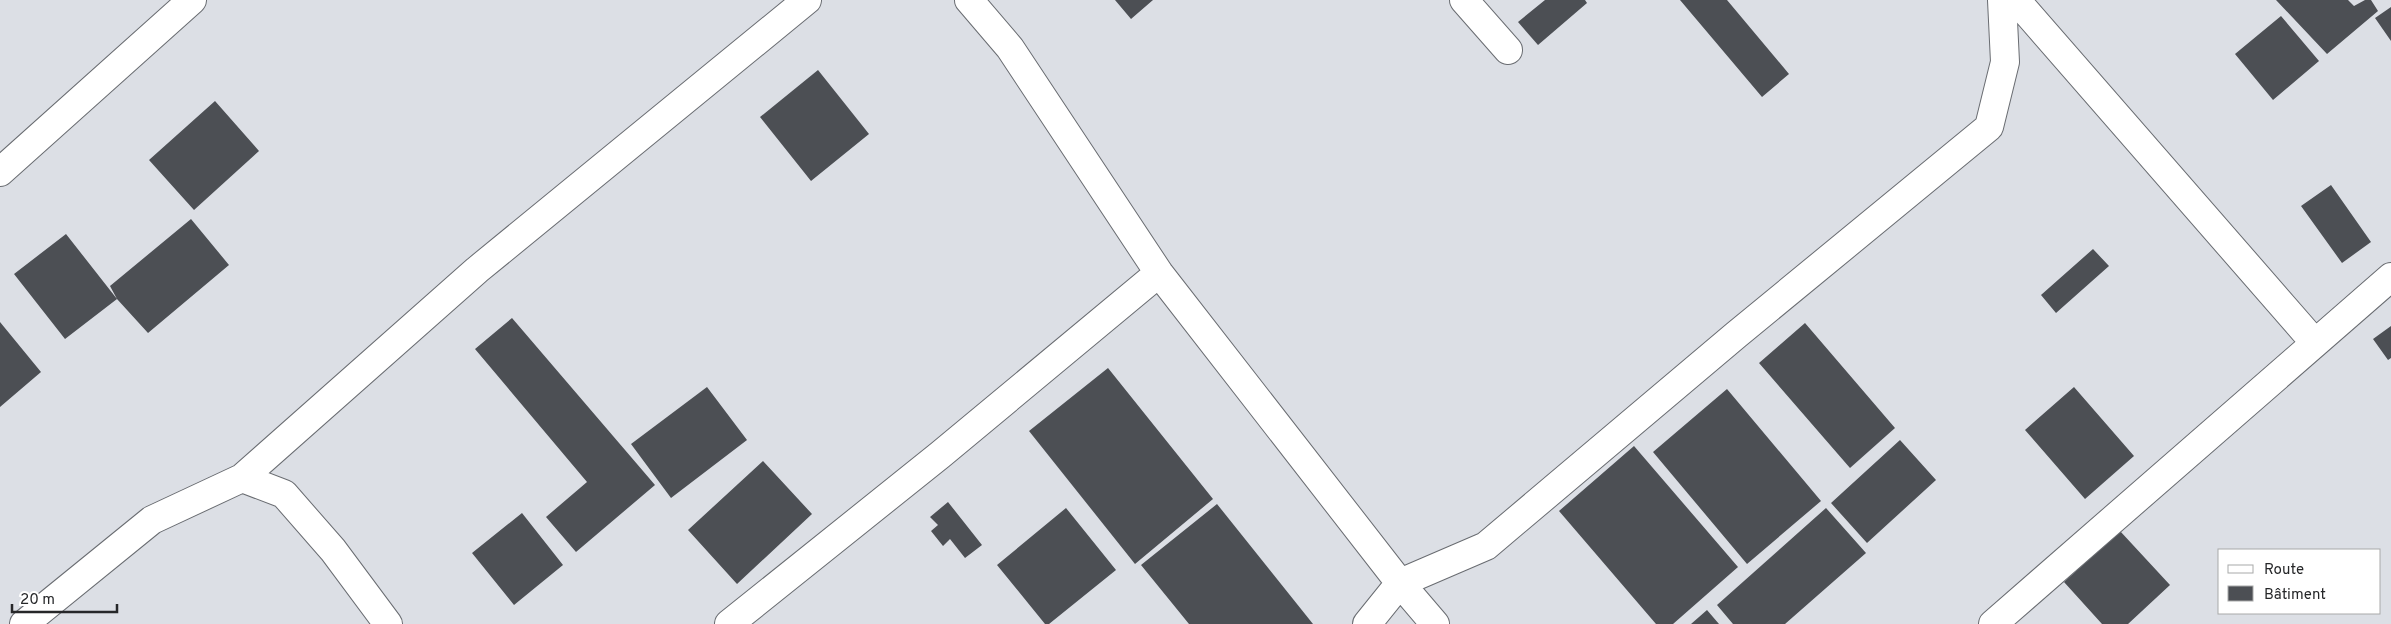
<svg xmlns="http://www.w3.org/2000/svg" width="2391" height="624" font-family="Overpass,sans-serif">
<rect width="100%" height="100%" fill="#dcdfe5"/>
<path fill="#4c4f54" d="M1115 0H1153L1131 19Z
M1545 0H1585L1587 3 1538 45 1518 22Z
M1680 0H1727L1789 74 1762 97Z
M2276 0H2348L2354 6 2365 0H2371L2378 11 2327 54Z
M2391 7V41L2375 18Z
M2281 16 2319 61 2273 100 2235 54Z
M818 70 869 134 811 181 760 117Z
M215 101 259 151 194 210 149 160Z
M2331 185 2371 242 2342 263 2301 206Z
M191 219 229 265 148 333 117 299 65 339 14 274 66 234 117 299 110 286Z
M2093 249 2109 266 2056 313 2041 295Z
M512 318 655 485 576 552 546 517 587 482 475 349Z
M0 322 41 372 0 407Z
M1805 323 1895 428 1850 468 1759 363Z
M2391 326V358L2388 360 2373 339Z
M1108 368 1213 499 1135 564 1029 431Z
M707 387 747 440 671 498 631 444Z
M2074 387 2134 456 2085 499 2025 430Z
M1727 389 1821 501 1747 564 1653 452Z
M1900 440 1936 480 1867 543 1831 503Z
M1634 446 1738 567 1673 624H1656L1559 511Z
M763 461 812 514 737 584 688 530Z
M948 502 982 545 965 558 950 539 943 546 931 531 938 525 930 517Z
M1217 504 1313 624H1189L1141 565Z
M1066 508 1116 570 1049 624H1045L997 565Z
M1826 508 1866 553 1785 624H1733L1717 605Z
M522 513 563 565 514 605 472 553Z
M2120 531 2170 585 2128 624H2102L2064 582Z
M1707 610 1719 624H1691Z"/>
<g fill="none" stroke-linecap="round" stroke-linejoin="round">
<g stroke="#696c71" stroke-width="30">
<path id="minor" d="M969 0 1010 48 1159 273 1400 583 1435 624
M1464 0 1508 50
M2016 0 2315 343
M0 172 192 0
M242 478 477 270 807 0
M24 624 152 520 242 478 284 494 333 550 388 624
M729 624 940 455 1159 273
M1367 624 1400 583 1486 546 1736 335 1989 127 2005 62 2002 0
M1993 624 2391 277"/>
</g>
<use href="#minor" stroke="#fff" stroke-width="28"/>
</g>
<rect x="2218" y="549" width="162" height="65" fill="#ffffff" stroke="#a8a9a9"/>
<rect x="2228" y="565" width="25" height="8" fill="#ffffff" stroke="#a8a9a9"/>
<text x="2264" y="574" font-size="15" fill="#262729">Route</text>
<rect x="2228" y="586" width="25" height="15" fill="#4c4f54" stroke="#a8a9a9"/>
<text x="2264" y="599" font-size="15" fill="#262729">Bâtiment</text>
<path d="M12 604v8h105v-8" fill="none" stroke="#262729" stroke-width="2.5"/>
<text x="20" y="604" font-size="15" fill="#262729" stroke="#ffffff" stroke-width="4" paint-order="stroke">20 m</text>
</svg>
